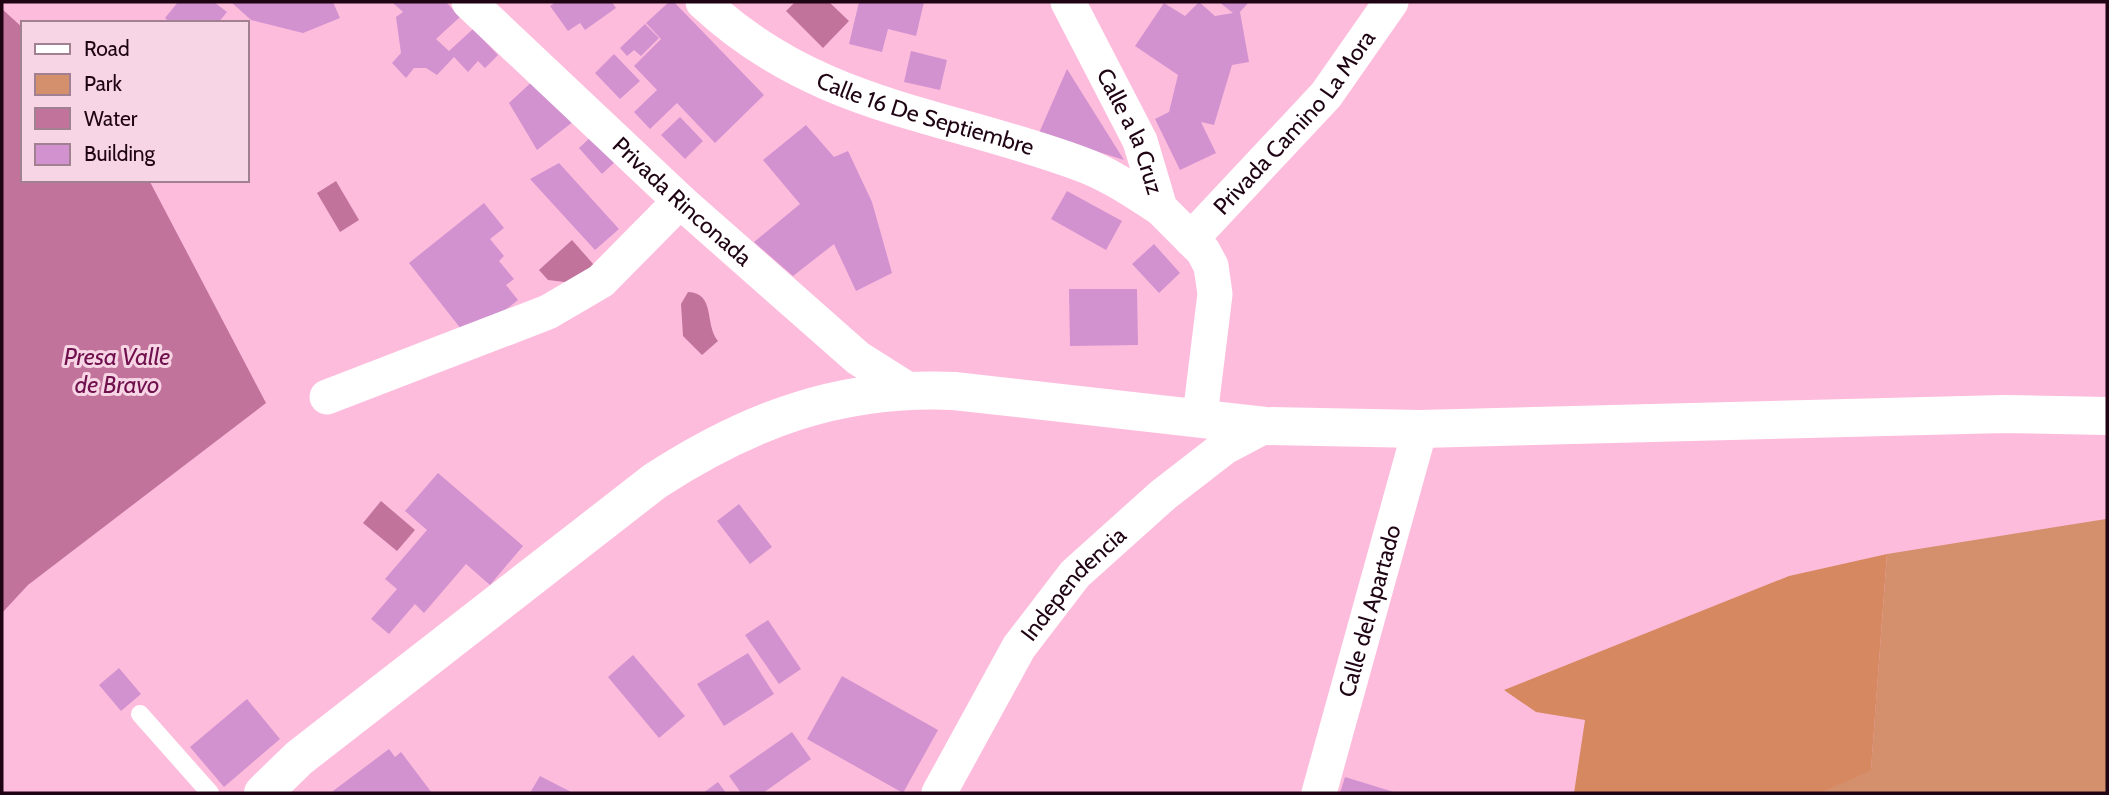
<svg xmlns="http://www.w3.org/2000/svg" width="2109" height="795" font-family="Cabin,sans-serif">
<rect width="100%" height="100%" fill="#febcdd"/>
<path fill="#d48f6d" d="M2106 519 2107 793H1822L1871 769 1887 554Z"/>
<path fill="#d68960" d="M1887 554 1871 770 1822 793H1574L1585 720 1536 712 1504 690 1789 576Z"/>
<path fill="#c1739c" d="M795 2H829L849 21 823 48 786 11Z
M2 9 23 28V180H149L266 403 28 585 2 613Z
M336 181 359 220 340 232 317 193Z
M572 240 594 265 573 283 548 280 539 270Z
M688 292C716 293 704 324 718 341L702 355 683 336 681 304Z
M381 501 415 530 397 551 363 523Z"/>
<path fill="#d192cf" d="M178 2H214L227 12 218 23H171L165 18Z
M231 2H333L340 18 303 33 251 20Z
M392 2H446L460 17 436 39 449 51 473 29 498 55 485 68 478 61 468 72 454 57 437 75 426 68H414L406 78 392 63 401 53 396 17 403 12Z
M556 2H612L616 8 585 30 580 23 568 31 550 6Z
M669 2H674L764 95 715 143 677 103 650 129 634 112 657 90 634 66 661 39 646 23Z
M859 2H924L916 36 888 29 882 52 849 44Z
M1199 2 1215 16 1233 13 1219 2H1249L1240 12 1249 62 1232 65 1214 125 1201 122 1216 153 1180 170 1155 119 1169 112 1178 75 1135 46 1164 3 1185 16Z
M645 24 659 38 641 56 634 50 627 56 620 48Z
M911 51 947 60 940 90 904 82Z
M614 54 640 81 620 99 595 73Z
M1067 69 1124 160 1039 133Z
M537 77 574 121 537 150 509 103Z
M680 117 703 141 685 159 661 135Z
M806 125 834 157 848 151 872 202 892 273 856 291 834 244 793 276 754 242 800 204 763 160Z
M593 135 617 160 602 174 579 148Z
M559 163 619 229 595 250 530 179Z
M1067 191 1122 221 1106 250 1051 219Z
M484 203 504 228 490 239 504 256 499 261 514 279 506 285 518 300 469 339 409 263Z
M1154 244 1180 273 1159 293 1132 264Z
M1069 289H1137L1138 345 1070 346Z
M438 473 523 546 490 585 466 564 424 613 415 604 389 634 371 619 397 589 385 579 427 530 405 511Z
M739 504 772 547 750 564 717 521Z
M768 620 801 669 779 684 745 635Z
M748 653 774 694 724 726 697 684Z
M633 655 685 716 659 738 608 677Z
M119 668 141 694 121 711 99 685Z
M842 676 938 730 903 793 807 739Z
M247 699 280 739 224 787 190 747Z
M792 732 811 759 763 793H741L729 776Z
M389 749 395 757 401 752 432 793H335L333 791Z
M540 776 573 793H530Z
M1345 777 1397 793H1340Z
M718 782 726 793H703Z"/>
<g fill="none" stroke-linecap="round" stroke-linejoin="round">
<path stroke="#fff" stroke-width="18" d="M140 714 210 793"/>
<g stroke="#fff" stroke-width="35">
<path id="s1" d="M469 2 680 201 858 358 907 389"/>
<path id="s2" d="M703 2C816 108 944 113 1081 164 1109 174 1135 192 1160 208"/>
<path id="s3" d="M1068 2 1140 141 1160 208 1203 251 1211 266 1215 294 1200 416"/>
<path id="s4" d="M1191 239 1326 95 1391 2"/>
<path d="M327 397 548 312 601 281 680 201"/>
<path id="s5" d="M939 793 1019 647 1075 574 1163 495 1225 447 1265 426"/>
<path id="s6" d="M1319 793 1420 429"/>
</g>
<path stroke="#fff" stroke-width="38" d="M263 793 299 758 655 481C749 420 840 386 954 391L1265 426 1420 429 2004 414 2107 416"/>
</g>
<g text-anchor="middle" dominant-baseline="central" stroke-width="6" stroke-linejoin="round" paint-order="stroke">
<g font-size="23" fill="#1f0414" stroke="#f7d5e5">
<text stroke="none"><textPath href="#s2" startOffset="252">Calle 16 De Septiembre</textPath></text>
<text stroke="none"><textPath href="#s4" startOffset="156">Privada Camino La Mora</textPath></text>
<text stroke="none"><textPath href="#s3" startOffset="144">Calle a la Cruz</textPath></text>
<text stroke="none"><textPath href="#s1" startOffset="292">Privada Rinconada</textPath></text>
<text stroke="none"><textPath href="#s5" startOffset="250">Independencia</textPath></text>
<text stroke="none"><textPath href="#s6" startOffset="189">Calle del Apartado</textPath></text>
</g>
<g font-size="24" font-style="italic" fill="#70114d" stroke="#f7d5e5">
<text x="117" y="356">Presa Valle<tspan x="117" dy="28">de Bravo</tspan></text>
</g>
</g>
<rect width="2109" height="795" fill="none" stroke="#1f0414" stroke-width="7"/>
<rect x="21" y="21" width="228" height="161" fill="#f7d5e5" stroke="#a18191" stroke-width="2"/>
<rect x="35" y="44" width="35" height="10" fill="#ffffff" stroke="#a18191" stroke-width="2"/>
<text x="84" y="56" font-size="21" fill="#1f0414">Road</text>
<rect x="35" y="74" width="35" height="21" fill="#d48f6d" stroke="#a18191" stroke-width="2"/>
<text x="84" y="91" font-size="21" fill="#1f0414">Park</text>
<rect x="35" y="108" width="35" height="21" fill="#c1739c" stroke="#a18191" stroke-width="2"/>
<text x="84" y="126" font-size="21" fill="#1f0414">Water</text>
<rect x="35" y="144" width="35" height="21" fill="#d192cf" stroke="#a18191" stroke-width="2"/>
<text x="84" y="161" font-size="21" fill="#1f0414">Building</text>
</svg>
